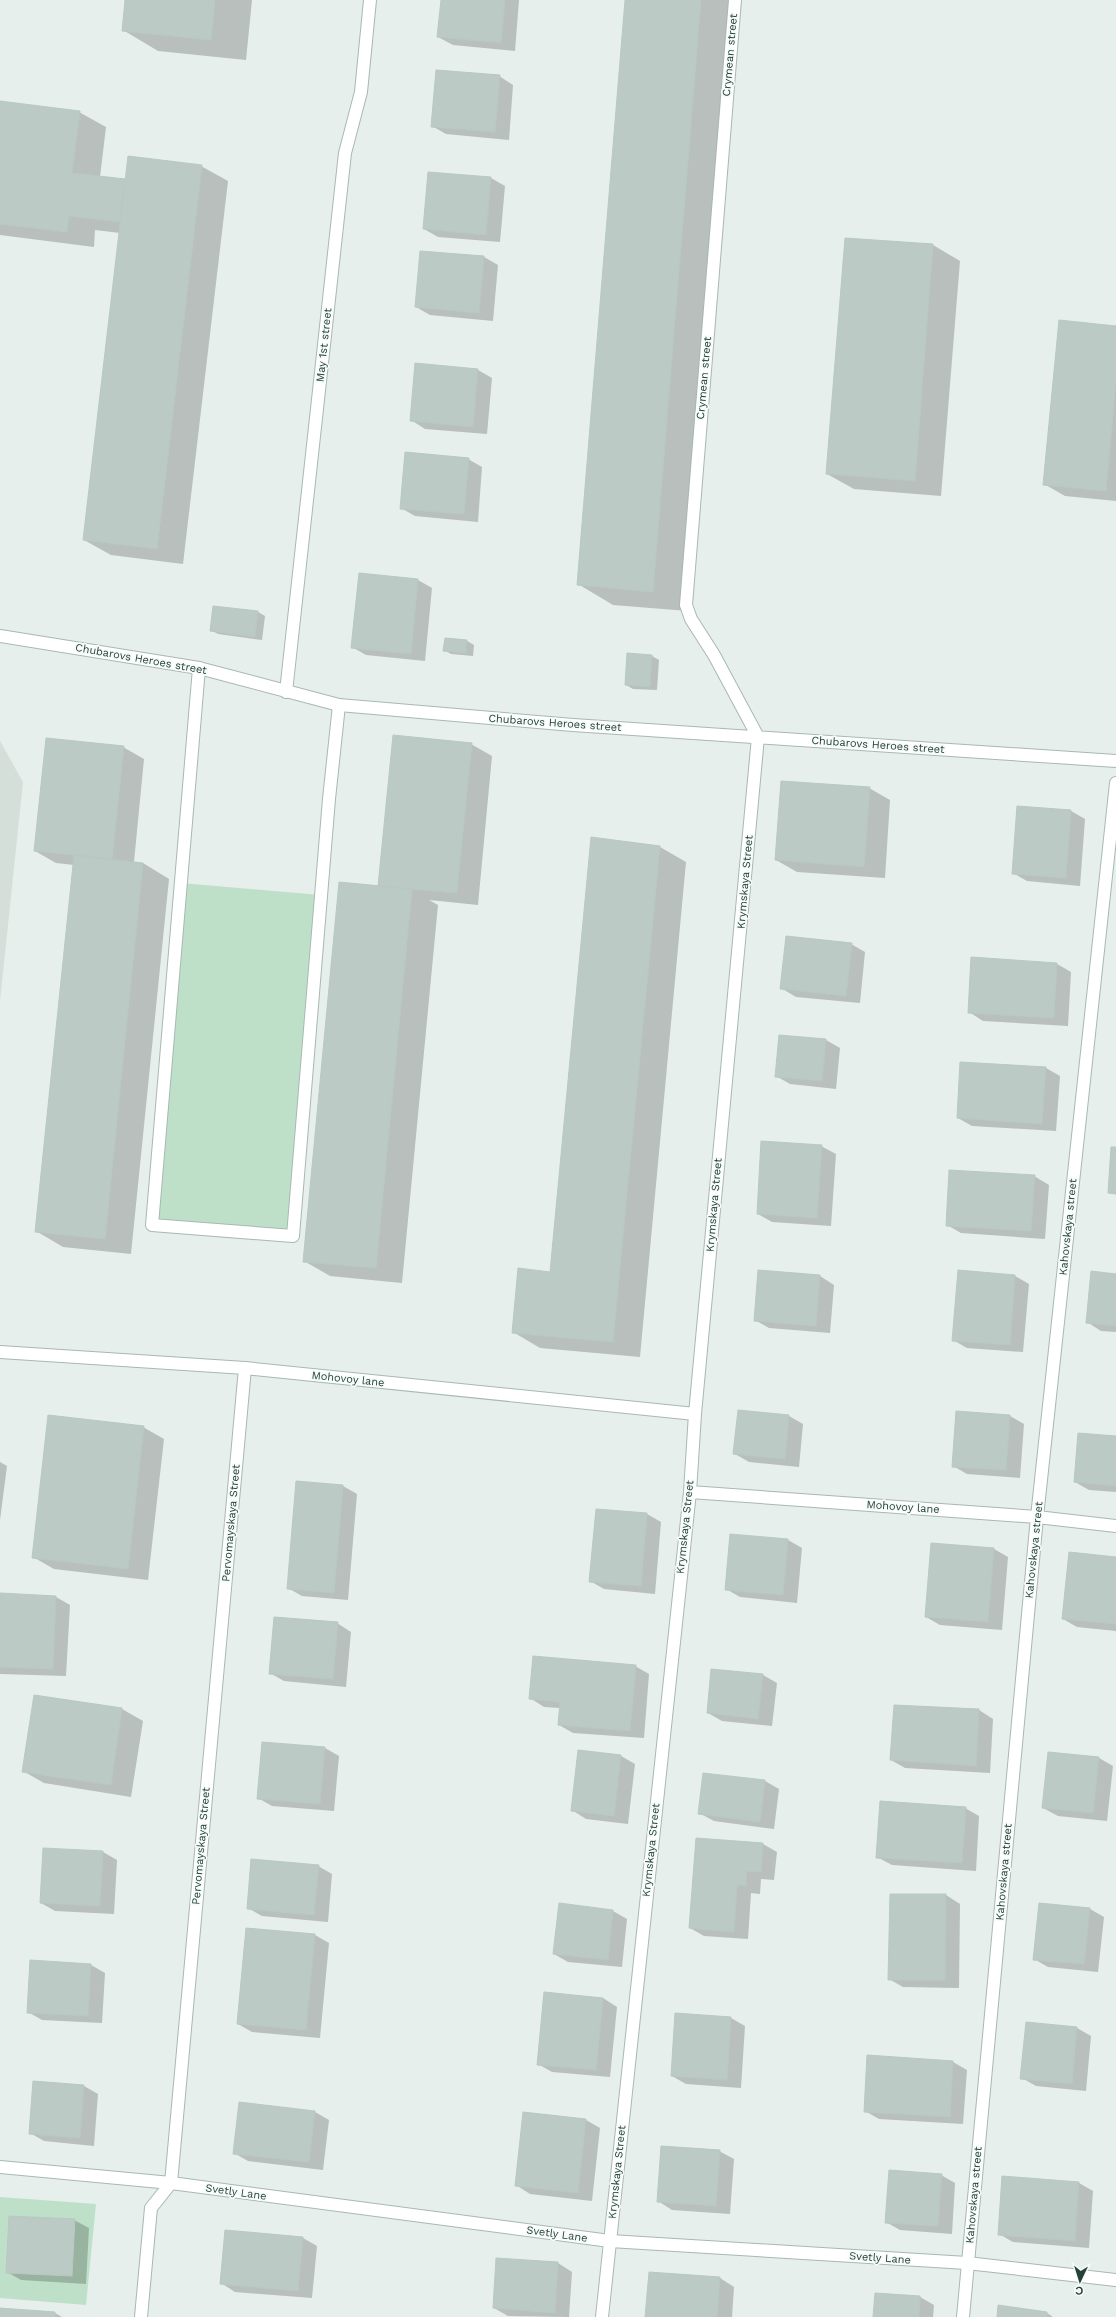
<svg xmlns="http://www.w3.org/2000/svg" width="1116" height="2317" font-family="'Work Sans',sans-serif">
<rect width="100%" height="100%" fill="#e6efeb"/>
<path fill="#d4dfda" d="M0 741 23 782 0 1001Z"/>
<path fill="#bfe0c8" d="M181 883 321 895 293 1236 153 1225Z
M0 2197 96 2204 86 2305 0 2298Z"/>
<path fill="#0003" d="M126 0H252L246 60 158 51 123 30Z
M442 0H519L515 51 453 45 438 37Z
M626 0H738L688 611 613 605 578 584Z
M499 76 513 85 509 140 446 134 432 126Z
M0 102 79 112 106 127 100 177 126 181 201 166 228 181 183 564 111 555 84 540 120 233 95 230 94 247 0 235Z
M429 173 491 178 505 186 500 242 438 237 424 229Z
M845 239 933 245 960 261 941 496 854 489 827 474Z
M484 257 498 265 493 321 430 315 416 307Z
M1116 327V501L1065 496 1044 484Z
M478 370 492 378 487 434 425 429 411 420Z
M468 459 482 467 478 522 415 516 401 508Z
M359 574 418 580 432 588 425 661 366 655 352 647Z
M258 612 265 616 262 640 218 634 211 630Z
M467 641 474 645 473 656 451 654 444 650Z
M652 656 659 660 657 690 633 689 626 685Z
M471 744 492 756 478 905 429 900 438 905 402 1283 330 1276 304 1261 379 887Z
M123 747 144 759 134 862 143 863 169 879 131 1254 63 1247 36 1231 74 865 56 863 35 851Z
M869 788 890 800 885 878 797 872 776 860Z
M1071 811 1085 819 1080 886 1027 881 1013 873Z
M660 847 686 862 640 1357 540 1348 513 1332 551 1273Z
M851 944 865 952 860 1003 796 997 781 988Z
M1057 964 1071 972 1068 1026 983 1021 969 1012Z
M826 1040 840 1048 836 1089 790 1084 776 1076Z
M1046 1068 1060 1076 1056 1131 972 1126 958 1118Z
M821 1146 836 1154 831 1226 772 1222 758 1214Z
M1034 1176 1049 1185 1045 1239 961 1233 947 1225Z
M759 1272 820 1276 834 1285 830 1333 769 1328 755 1320Z
M1116 1275V1332L1101 1331 1087 1322Z
M1015 1276 1029 1284 1023 1352 967 1348 953 1340Z
M789 1416 803 1424 799 1467 749 1462 735 1454Z
M1010 1416 1024 1424 1020 1478 967 1474 953 1466Z
M143 1427 164 1439 148 1580 54 1569 33 1557Z
M1116 1437V1492L1089 1490 1075 1482Z
M0 1462 7 1466 0 1520Z
M343 1486 357 1494 348 1600 302 1596 288 1588Z
M596 1510 647 1514 661 1522 655 1594 604 1589 590 1581Z
M788 1540 802 1548 797 1603 740 1597 726 1589Z
M994 1549 1008 1557 1002 1630 940 1625 926 1617Z
M1116 1558V1631L1077 1627 1063 1619Z
M0 1594 56 1597 70 1605 66 1676 0 1674Z
M337 1623 351 1632 346 1687 284 1681 270 1673Z
M635 1666 649 1674 644 1738 573 1733 559 1725 560 1708 544 1707 530 1698Z
M763 1675 777 1683 772 1726 722 1721 708 1713Z
M35 1696 122 1709 143 1721 131 1797 44 1783 23 1771Z
M895 1706 979 1710 993 1719 990 1773 905 1768 891 1760Z
M262 1743 325 1748 339 1756 334 1811 272 1806 258 1798Z
M1049 1753 1099 1758 1113 1766 1107 1821 1058 1816 1043 1808Z
M621 1756 635 1764 628 1824 586 1819 572 1810Z
M704 1774 765 1781 779 1789 774 1829 714 1821 699 1813Z
M965 1808 979 1816 976 1871 892 1865 877 1857Z
M763 1844 777 1852 774 1880 761 1879 760 1894 751 1893 748 1939 704 1936 690 1928Z
M103 1852 117 1860 114 1914 55 1911 41 1903Z
M318 1866 332 1874 328 1922 262 1916 248 1908Z
M946 1895 960 1904 959 1988 903 1987 889 1979Z
M1090 1909 1104 1917 1098 1972 1048 1967 1034 1959Z
M613 1911 627 1919 622 1967 568 1962 554 1954Z
M247 1929 315 1935 329 1943 320 2038 252 2032 238 2024Z
M91 1965 105 1973 102 2023 42 2020 28 2012Z
M603 1998 617 2007 610 2077 552 2072 538 2064Z
M731 2018 745 2026 741 2088 686 2084 672 2076Z
M1027 2023 1077 2028 1091 2036 1086 2091 1036 2086 1022 2078Z
M953 2062 967 2070 963 2124 879 2119 865 2111Z
M84 2086 98 2094 94 2146 44 2141 30 2133Z
M315 2112 329 2120 323 2170 248 2161 234 2153Z
M586 2120 600 2128 592 2201 530 2194 516 2185Z
M719 2151 734 2159 730 2214 672 2210 658 2201Z
M941 2175 955 2183 952 2234 900 2230 886 2222Z
M1003 2177 1079 2183 1093 2191 1089 2248 1013 2242 999 2234Z
M74 2220 89 2228 86 2284 21 2280 7 2272Z
M303 2238 317 2246 312 2298 235 2292 221 2283Z
M497 2259 558 2263 572 2272 569 2317 508 2316 494 2308Z
M650 2273 720 2278 734 2287 732 2317H646Z
M920 2297 934 2305 933 2317H874Z
M0 2309 55 2313 62 2317H0Z
M1047 2313 1053 2317H998Z"/>
<path fill="#bbcac4" stroke="#b8c9c2" d="M125 0H215L211 40 122 31Z
M441 0H505L501 43 437 37Z
M625 0H701L653 592 577 585Z
M436 70 500 75 495 132 431 127Z
M0 101 80 111 72 173 125 179 120 222 69 216 67 232 0 224Z
M128 156 202 165 157 549 83 540Z
M428 172 491 177 486 235 423 229Z
M845 238 933 244 915 481 826 474Z
M420 251 484 256 479 313 415 307Z
M1059 320 1116 326V382L1106 491 1043 485Z
M415 363 478 369 473 427 410 421Z
M405 452 469 458 464 514 400 509Z
M359 573 418 579 411 654 351 648Z
M213 606 258 611 255 637 210 631Z
M445 638 467 640 466 653 443 651Z
M627 653 652 655 650 687 625 685Z
M393 735 472 743 457 893 378 886Z
M46 738 124 746 112 859 34 851Z
M781 781 870 787 864 867 775 860Z
M1017 806 1071 810 1066 878 1012 874Z
M591 837 660 846 613 1342 512 1333 518 1268 550 1272Z
M74 855 143 863 105 1239 35 1232Z
M339 882 412 889 376 1268 303 1262Z
M786 936 852 943 846 996 780 989Z
M971 957 1057 963 1054 1018 968 1013Z
M779 1035 826 1039 822 1081 775 1077Z
M960 1062 1046 1067 1042 1124 957 1118Z
M761 1141 822 1145 817 1218 757 1214Z
M1111 1147H1116V1194L1108 1193Z
M949 1170 1035 1175 1031 1231 946 1226Z
M758 1270 820 1275 816 1326 754 1321Z
M958 1270 1015 1275 1010 1345 952 1341Z
M1091 1271 1116 1274V1326L1086 1323Z
M738 1410 789 1415 785 1459 733 1454Z
M956 1411 1010 1415 1006 1470 952 1467Z
M48 1415 144 1426 128 1569 32 1558Z
M1078 1433 1116 1436V1486L1074 1482Z
M296 1481 343 1485 334 1593 287 1589Z
M596 1509 647 1513 641 1586 589 1582Z
M730 1534 788 1539 783 1595 725 1590Z
M931 1543 994 1548 988 1622 925 1617Z
M1069 1552 1116 1557V1624L1062 1619Z
M0 1593 56 1596 53 1669 0 1667Z
M274 1617 338 1622 333 1679 269 1674Z
M533 1656 636 1665 630 1731 558 1725 560 1702 529 1699Z
M711 1669 763 1674 758 1719 707 1713Z
M34 1695 122 1708 111 1785 22 1772Z
M894 1705 979 1709 976 1766 890 1760Z
M262 1742 325 1747 320 1804 257 1799Z
M578 1750 621 1755 614 1816 571 1811Z
M1048 1752 1099 1757 1093 1813 1042 1808Z
M703 1773 765 1780 760 1822 698 1814Z
M880 1801 966 1807 962 1863 876 1858Z
M696 1838 763 1843 761 1872 747 1871 746 1886 737 1885 734 1932 689 1928Z
M43 1848 103 1851 100 1906 40 1903Z
M251 1859 319 1865 314 1915 247 1909Z
M890 1894H946L945 1980H888Z
M559 1903 613 1910 608 1960 553 1954Z
M1039 1903 1090 1908 1084 1964 1033 1960Z
M246 1928 315 1934 306 2030 237 2024Z
M30 1960 91 1964 88 2016 27 2013Z
M544 1992 603 1998 596 2070 537 2065Z
M675 2013 731 2017 727 2080 671 2076Z
M1026 2022 1077 2027 1072 2084 1020 2079Z
M867 2055 953 2061 950 2117 864 2112Z
M33 2081 84 2085 80 2138 29 2134Z
M239 2102 315 2111 309 2162 233 2154Z
M523 2112 586 2119 578 2193 515 2186Z
M661 2146 720 2150 716 2206 657 2202Z
M889 2170 942 2174 938 2226 885 2223Z
M1002 2176 1079 2182 1075 2241 998 2235Z
M9 2216 75 2219 72 2276 6 2273Z
M225 2230 303 2237 298 2291 220 2284Z
M496 2258 558 2262 555 2313 493 2308Z
M649 2272 720 2277 717 2317H645Z
M875 2293 920 2296 919 2317H873Z
M998 2305 1047 2312V2317H997Z
M0 2308 55 2312V2317H0Z"/>
<g fill="none" stroke-linecap="round" stroke-linejoin="round">
<g stroke="#a8b8b2" stroke-width="14">
<path id="service" d="M199 668 152 1225 293 1236 329 799 339 705"/>
</g>
<g stroke="#a8b8b2" stroke-width="14">
<path id="minor" d="M0 636 199 668 339 705 573 725 1116 761
M286 692 345 153 361 92 370 0
M0 1352 245 1368 695 1414
M690 1492 1037 1517 1116 1526
M141 2317 151 2208 171 2183 245 1368
M602 2317 690 1492 695 1414 758 737 714 655 691 619 686 605 735 0
M963 2317 1037 1517 1116 783"/>
</g>
<g stroke="#a8b8b2" stroke-width="14">
<path id="tertiary" d="M0 2167 171 2183 610 2241 967 2263 1116 2280"/>
</g>
<use href="#service" stroke="#fff" stroke-width="12"/>
<use href="#minor" stroke="#fff" stroke-width="12"/>
<use href="#tertiary" stroke="#fff" stroke-width="12"/>
</g>
<g text-anchor="middle" dominant-baseline="central" stroke-width="3.5" stroke-linejoin="round" paint-order="stroke">
<g font-size="11" fill="#24423a" stroke="#f7fbf9">
<text transform="translate(730 55) rotate(-85)">Crymean street</text>
<text transform="translate(324 345) rotate(-84)">May 1st street</text>
<text transform="translate(704 378) rotate(-85)">Crymean street</text>
<text transform="translate(141 659) rotate(10)">Chubarovs Heroes street</text>
<text transform="translate(555 723) rotate(4)">Chubarovs Heroes street</text>
<text transform="translate(878 745) rotate(4)">Chubarovs Heroes street</text>
<text transform="translate(745 882) rotate(-85)">Krymskaya Street</text>
<text transform="translate(714 1205) rotate(-85)">Krymskaya Street</text>
<text transform="translate(1068 1227) rotate(-84)">Kahovskaya street</text>
<text transform="translate(348 1379) rotate(6)">Mohovoy lane</text>
<text transform="translate(903 1507) rotate(4)">Mohovoy lane</text>
<text transform="translate(231 1523) rotate(-85)">Pervomayskaya Street</text>
<text transform="translate(685 1527) rotate(-84)">Krymskaya Street</text>
<text transform="translate(1034 1550) rotate(-84)">Kahovskaya street</text>
<text transform="translate(201 1846) rotate(-85)">Pervomayskaya Street</text>
<text transform="translate(651 1850) rotate(-84)">Krymskaya Street</text>
<text transform="translate(1004 1872) rotate(-85)">Kahovskaya street</text>
<text transform="translate(617 2172) rotate(-84)">Krymskaya Street</text>
<text transform="translate(236 2192) rotate(8)">Svetly Lane</text>
<text transform="translate(974 2195) rotate(-85)">Kahovskaya street</text>
<text transform="translate(557 2234) rotate(8)">Svetly Lane</text>
<text transform="translate(880 2258) rotate(4)">Svetly Lane</text>
</g>
</g>
<g transform="translate(1080 2281) rotate(184)" stroke="#f7fbf9" stroke-width="3" paint-order="stroke">
<path d="M0-3L7 15L0 10L-7 15Z" fill="#24423a"/>
<text y="-6" font-size="11" font-weight="bold" text-anchor="middle" fill="#24423a">С</text>
</g>
</svg>
